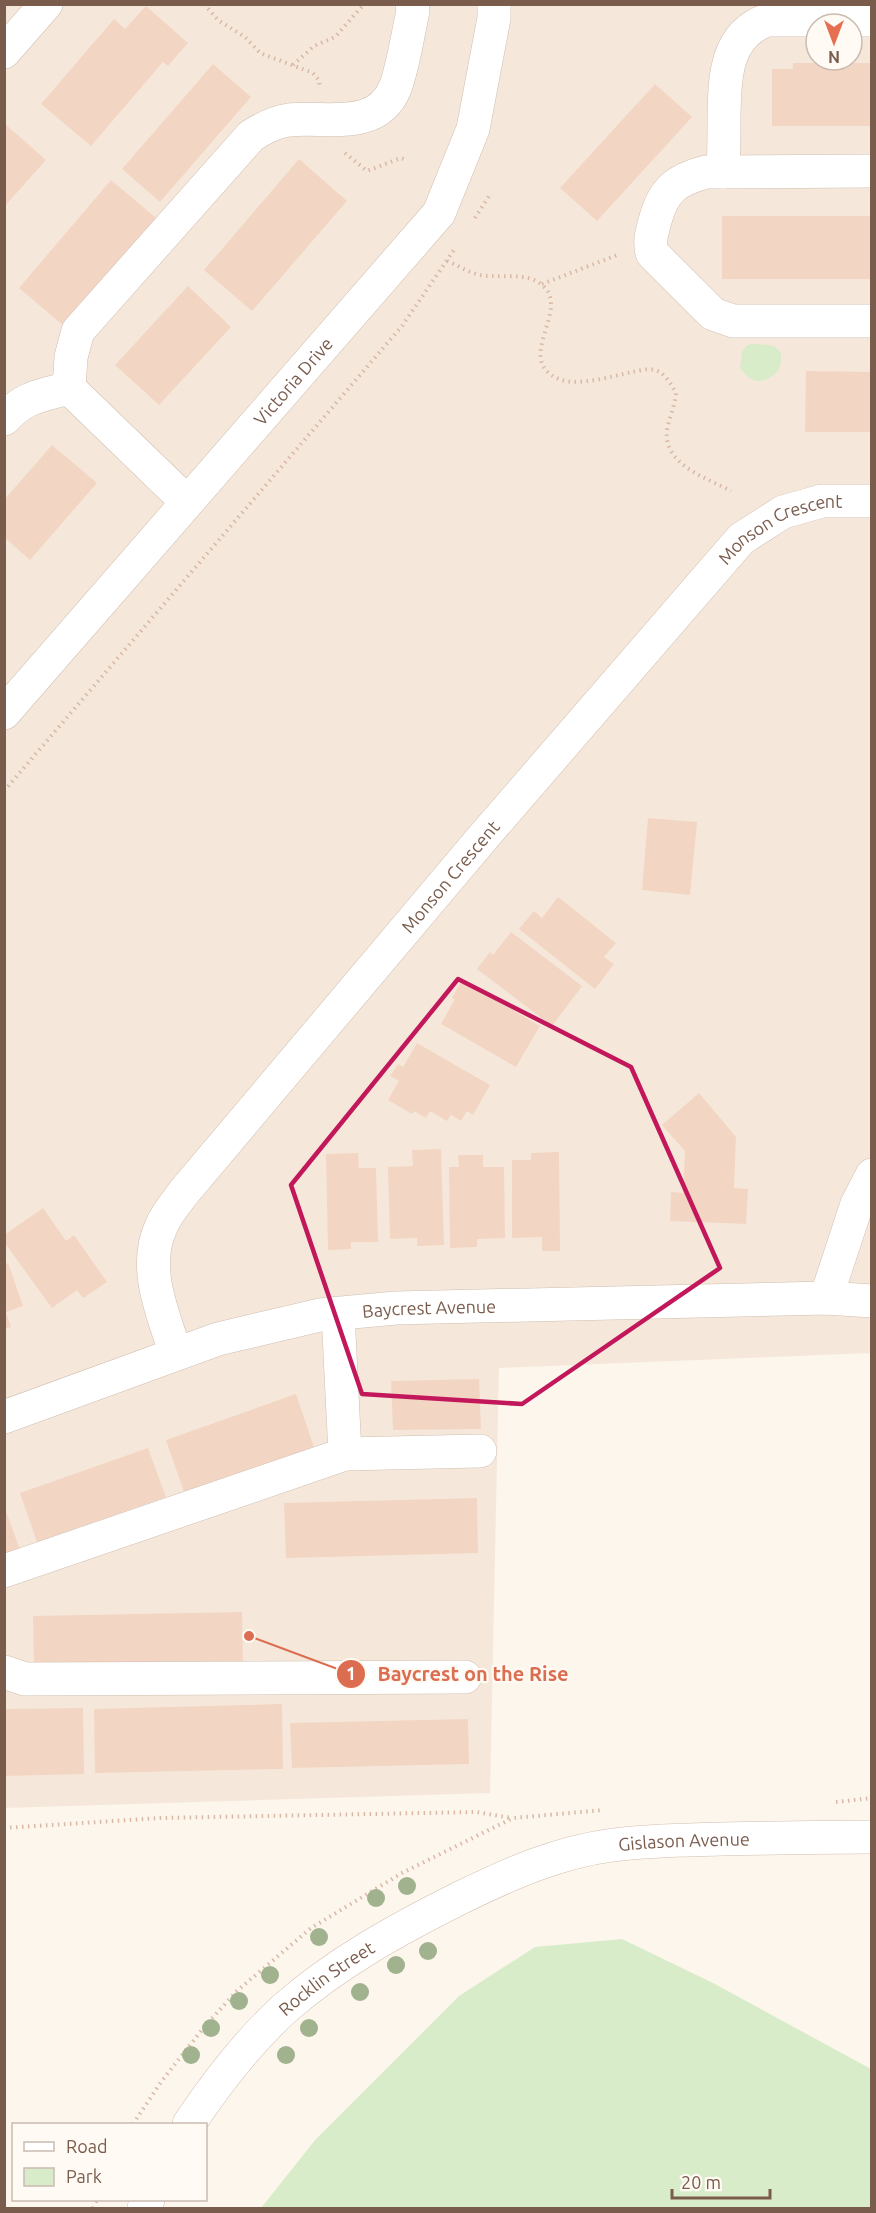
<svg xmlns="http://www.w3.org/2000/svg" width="876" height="2213" font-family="Ubuntu,sans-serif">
<rect width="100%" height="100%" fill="#fdf6ec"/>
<path fill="#f5e8da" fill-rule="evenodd" d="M4 5H871V1353L499 1368 490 1793 5 1808ZM816 24H852V60H816Z"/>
<path fill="#d8ecc9" d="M751 344C771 345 789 344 778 371 763 385 752 385 740 368L742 352 746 346Z
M622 1939 713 1983 871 2069V2208H261L316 2139 459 1996 535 1947Z"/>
<path fill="#f3d5c3" d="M146 6 188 43 168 66 163 62 91 146 41 104 114 19 125 29Z
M793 63H872V126H772V69H793Z
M213 64 251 97 160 202 122 169Z
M655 84 692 117 597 221 560 188Z
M4 123 46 160 4 207Z
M299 159 347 201 252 311 204 270Z
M111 180 156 218 64 326 19 288Z
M722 216H872V279H722Z
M188 286 231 327 159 405 115 365Z
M806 371 872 372V432H805Z
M52 445 97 483 30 560 4 537V500Z
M648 818 697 822 690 895 642 890Z
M558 897 616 943 604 957 614 964 595 989 519 929 534 911 542 918Z
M511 932 582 986 552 1026 477 969 490 952 493 955Z
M462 980 540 1026 516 1067 441 1024 455 999 452 998Z
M417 1043 490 1085 473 1115 467 1111 461 1121 451 1115 447 1121 430 1111 426 1118 414 1111 412 1114 388 1100 399 1081 390 1076 398 1064 403 1067Z
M699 1093 736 1137 734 1188 748 1189 746 1224 670 1221 671 1192 683 1193 685 1151 662 1125Z
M441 1149 444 1245 417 1246V1238L390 1239 388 1167 413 1166 412 1150Z
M559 1152 560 1251H542V1237L512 1238V1160H531V1153Z
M358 1153 359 1168H376L378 1242H351V1249L328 1250 326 1154Z
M458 1155H483V1167H504L505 1238 477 1239V1247L450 1248 449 1167H459Z
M43 1208 66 1241 74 1235 107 1282 83 1298 77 1290 52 1308 4 1242V1235Z
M8 1263 23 1306 6 1312 11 1327 4 1329V1265Z
M479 1379 481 1429 393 1430 391 1381Z
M296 1394 314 1447 184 1492 166 1440Z
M148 1448 166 1497 37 1542 20 1493Z
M477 1498 478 1553 286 1558 284 1503Z
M4 1506 22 1555 4 1561Z
M242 1612 243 1666 34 1671 33 1616Z
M282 1704 283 1769 95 1773 94 1709Z
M83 1708 84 1774 4 1776V1709Z
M468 1719 469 1764 292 1768 290 1723Z"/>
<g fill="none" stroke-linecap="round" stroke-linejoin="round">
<g stroke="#d1beb0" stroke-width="34">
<g id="minor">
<path d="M4 52 46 4"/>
<path d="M872 171 706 172C676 180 663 190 655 221 652 232 649 241 652 253L713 314 733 321H872"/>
<path d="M723 172C724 153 724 134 724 115 725 78 725 35 767 20H872"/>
<path d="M69 388 71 357 78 331 251 136C263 128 275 122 289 120 326 116 377 132 395 88 403 68 408 33 413 11L412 4"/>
<path d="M69 388 187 502"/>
<path d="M4 419C25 396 41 396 69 388"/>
<path id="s1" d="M4 713 439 213 473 129 494 18V4"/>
<path d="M826 1298 857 1204 872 1175"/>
<path d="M338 1314 345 1454"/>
<path id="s2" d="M176 1354C163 1314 142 1268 161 1227 166 1214 176 1203 184 1192L479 842 741 539 783 512 822 501H872"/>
<path id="s3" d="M4 1417 218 1339 320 1315 396 1308 826 1298 872 1301"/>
<path d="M4 1571 345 1454 480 1451"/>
<path d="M4 1672 25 1679 465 1677"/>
<path id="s4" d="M189 2124C215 2085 249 2041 284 2009 336 1963 398 1929 460 1898 509 1874 558 1852 613 1845 649 1840 686 1840 722 1839 772 1838 822 1837 872 1837"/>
<path d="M144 2208 148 2200"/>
</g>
</g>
<path stroke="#d9b8a5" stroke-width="4" stroke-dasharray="1.5 4.5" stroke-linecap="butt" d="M204 4 218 20 245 37 260 53 313 73 319 80 320 89
M293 65 314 46 335 37 364 4
M345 153 367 171 401 158 407 160
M475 218 491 193
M447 261C457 265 466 271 476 274 497 280 527 270 543 286 571 310 513 360 559 379 577 387 613 376 632 372 639 371 648 368 655 370 665 373 671 384 676 393 675 406 669 418 667 430 663 465 707 478 731 491
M542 284 620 254
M4 791 402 326 454 250
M836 1802 872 1798
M4 1828 160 1818 476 1812 512 1818
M133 2124 161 2082 205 2026 237 1991 311 1928 402 1873 513 1818 604 1810
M93 2208 97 2200"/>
<use href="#minor" stroke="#fff" stroke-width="33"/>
</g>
<g fill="#a0b28e">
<circle cx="407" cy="1886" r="9"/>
<circle cx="376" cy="1898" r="9"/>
<circle cx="319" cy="1937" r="9"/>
<circle cx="428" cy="1951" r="9"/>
<circle cx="396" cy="1965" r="9"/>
<circle cx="270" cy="1975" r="9"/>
<circle cx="360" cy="1992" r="9"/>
<circle cx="239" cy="2001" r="9"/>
<circle cx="211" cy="2028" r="9"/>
<circle cx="309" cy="2028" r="9"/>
<circle cx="191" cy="2055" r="9"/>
<circle cx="286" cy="2055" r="9"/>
</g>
<path fill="none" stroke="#c2185b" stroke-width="4.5" stroke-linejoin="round" d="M458 979 631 1067 720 1268 522 1404 362 1394 291 1185Z"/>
<g text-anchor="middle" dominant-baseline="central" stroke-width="4.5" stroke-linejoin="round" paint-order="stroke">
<g font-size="18" fill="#7a5c4d" stroke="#fffaf3">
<text stroke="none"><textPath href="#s1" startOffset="440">Victoria Drive</textPath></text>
<text stroke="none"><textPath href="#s2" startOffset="1072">Monson Crescent</textPath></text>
<text stroke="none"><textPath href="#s2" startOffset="586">Monson Crescent</textPath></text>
<text stroke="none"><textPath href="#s3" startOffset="442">Baycrest Avenue</textPath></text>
<text stroke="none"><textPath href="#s4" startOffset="592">Gislason Avenue</textPath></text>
<text stroke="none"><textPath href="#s4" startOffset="202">Rocklin Street</textPath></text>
</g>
</g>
<path fill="none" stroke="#dc6d51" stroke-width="2" d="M249 1636L351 1674"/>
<g fill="#dc6d51" stroke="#fffaf3" stroke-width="2">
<circle cx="249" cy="1636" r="6"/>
<circle cx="351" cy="1674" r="15"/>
</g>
<g font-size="18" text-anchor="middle" font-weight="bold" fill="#fff">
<text x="351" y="1680">1</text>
</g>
<g font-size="20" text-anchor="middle" font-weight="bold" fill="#dc6d51" stroke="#fffaf3" stroke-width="4.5" stroke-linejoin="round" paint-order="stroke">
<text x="473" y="1681">Baycrest on the Rise</text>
</g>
<rect width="876" height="2213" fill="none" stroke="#7a5c4d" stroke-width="12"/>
<rect x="12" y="2123" width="195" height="78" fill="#fffaf3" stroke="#cabbb1" stroke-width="1.5"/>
<rect x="24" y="2142" width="30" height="9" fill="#ffffff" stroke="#cabbb1" stroke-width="1.5"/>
<text x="66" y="2153" font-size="18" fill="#7a5c4d">Road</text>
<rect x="24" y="2168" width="30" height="18" fill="#d8ecc9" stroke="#cabbb1" stroke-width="1.5"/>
<text x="66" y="2183" font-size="18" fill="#7a5c4d">Park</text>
<g transform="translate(834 42) rotate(180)"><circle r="28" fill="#fffaf3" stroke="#cabbb1" stroke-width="1.5"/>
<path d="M0-4.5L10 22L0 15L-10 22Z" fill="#e76f51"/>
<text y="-9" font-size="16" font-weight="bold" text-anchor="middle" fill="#7a5c4d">N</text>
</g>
<path d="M672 2189v9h98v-9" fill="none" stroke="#7a5c4d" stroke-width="3"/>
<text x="681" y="2189" font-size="18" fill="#7a5c4d" stroke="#fffaf3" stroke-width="4.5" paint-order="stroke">20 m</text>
</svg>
